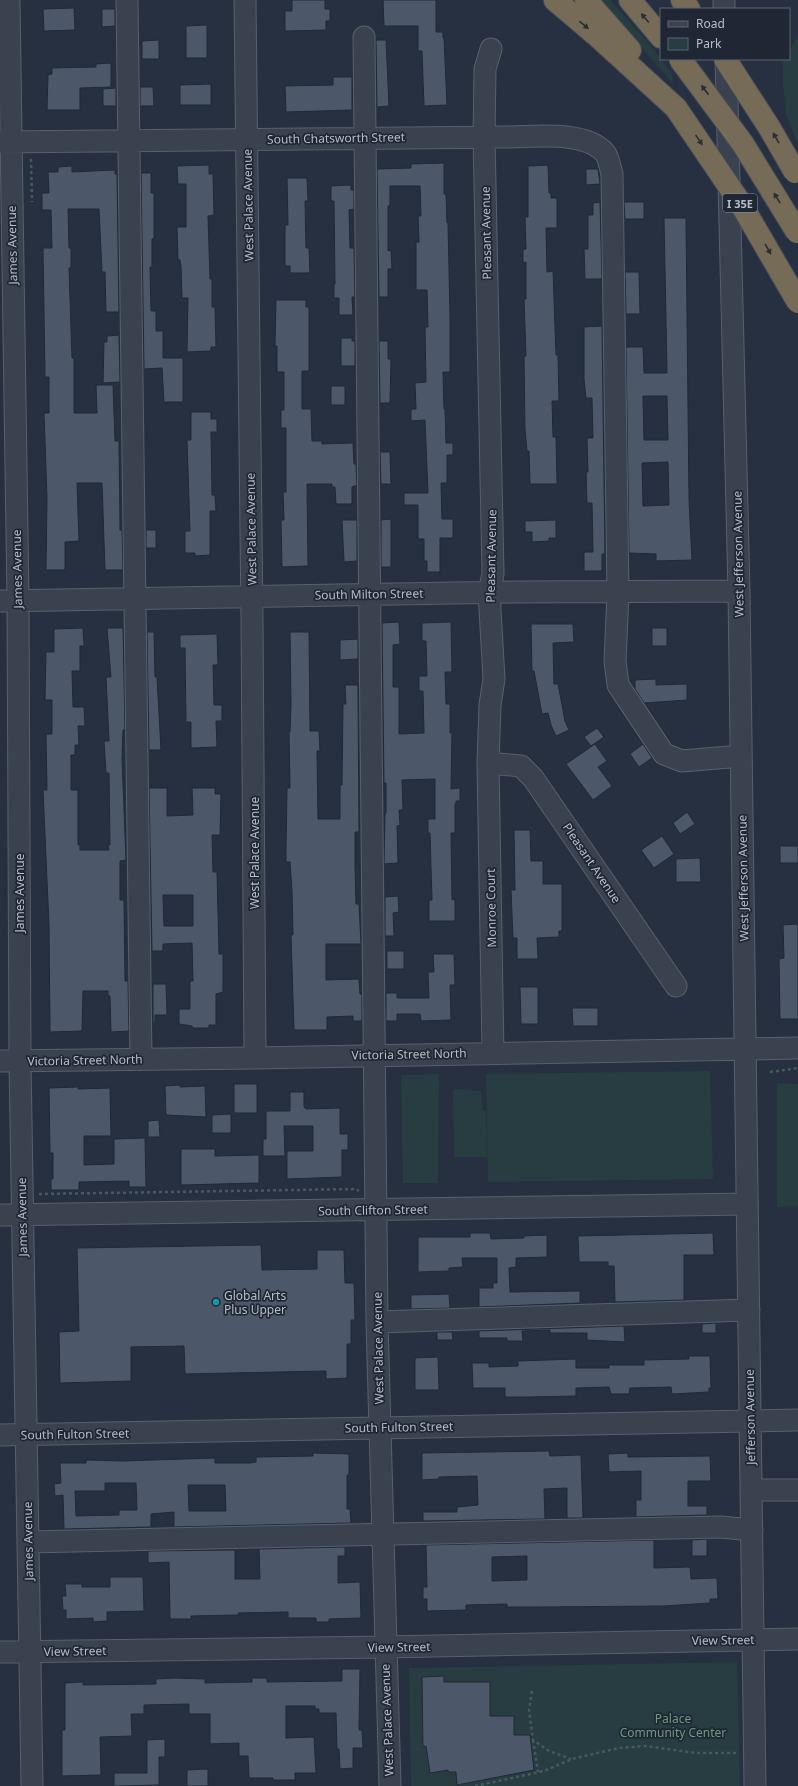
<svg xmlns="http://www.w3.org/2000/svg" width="798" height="1786" font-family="'Noto Sans',sans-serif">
<rect width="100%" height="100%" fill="#263040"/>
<path fill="#283d41" d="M601 0H610L650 45 672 74 673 84Z
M798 35V144L786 114 783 83V62L785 59H789V52Z
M710 1071 713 1179 488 1182 486 1074Z
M439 1074 438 1183H403L401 1075Z
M777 1083 798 1084V1206L777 1207Z
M457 1089 481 1091 483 1111H486L487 1157H454L453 1091Z
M737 1662 740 1786H411L409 1668Z"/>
<path fill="#4c5769" stroke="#212937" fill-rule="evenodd" d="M292 0H325V9H330V21H326V30L285 31V11H292Z
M383 0H436V32H443V38H444L447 105 424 106 422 51H418V26H384Z
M74 8 75 30 44 31 43 9Z
M102 9H115V26L102 27Z
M207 25V58H186V26Z
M159 40V59H142V41Z
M376 40H386L389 106 377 107Z
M111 63V87L80 88V110H47L48 75 52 74V68L96 67V64Z
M333 77H352V110L286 112 285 86 333 85Z
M211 84V105H180V85Z
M140 87H153L154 106H140Z
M116 88V106H103V89Z
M444 163V194H446L447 223H448L450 316V372H443L444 409H445L446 443H453V455H447V483H441L442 519H453V538H440V572H427V561H424V539H418V505H404V493H428L425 420 411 421V409H416L415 383 426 382 425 327H428L427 290H416V242H419L418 216H421L420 186H390V206H388V251L391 250 392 269H388V297H379L377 169 411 168V164Z
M209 165V174H213L214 215 208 216 210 279H212V307H215L216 347H211V351L187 352 188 298H182L181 266 180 260H178L177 227H186V184H178L177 166Z
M548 165 549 193H551V198H557V228H546L547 272 553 271 556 355H558L559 401H552L553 437H556L557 484H530L529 451H527L525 429 524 356H526L524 299H526V262L523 263V249H526L525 217H528V166Z
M72 166V172L115 170V174H117L119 312H106L105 272H102L99 209H68L69 248H71V268H69L72 358H74V413H97L96 385H113L115 441H119L120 524V530H122L123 570H105L102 483H77L79 541 65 542V570H46L47 497 44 413H49V377H45L43 248H52L51 210H42V193H49L48 172H58V167Z
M586 169H598L600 184 586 185Z
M141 173H151V193H154V239H152V267H150L151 311H156V331H163V358H183V402H164L162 368 144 369Z
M287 178H307L308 201H305L306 248H309L310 273H290V266H285V225H288Z
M351 185V190H354V209L349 210 350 248H354L355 297H352L353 315H339V298H334V284H335L334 201H331V186Z
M600 202 602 279H585L584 249H588V215H593V203Z
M624 202H644V219H625Z
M664 218H686L689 500 692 560 656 561V554L629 553 626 347H643L644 373H667ZM643 396H667L668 440H644ZM668 462 669 505 643 506 642 463Z
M625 272H639L640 314H626Z
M276 300H306V307H309V371H302V409H311L312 441H322V444L353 443 354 464H356L357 485 352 487V504H336L335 487H332V484H307L308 566 282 567 281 520H284L283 492H286V428H281V410H284V372H277V346H275Z
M602 326 605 554H602V571H584V552H593L592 503H587L586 472H588L587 438H593L592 398H586L584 379V327Z
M119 335 120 382 103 383 104 342H107V336Z
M341 338H352V341H355V366H341Z
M379 341H388V359H391L390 403H380Z
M331 386H345V405H331Z
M191 412H211V419H217V432H211L212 495H215L216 511H210V555L195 556V553H185V531H190L187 440H191Z
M380 452H390L391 484H381Z
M391 519V567H381V520Z
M342 520H357V561L344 562Z
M556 520V538H549V541L532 542V532H525V521Z
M146 530H156V548H146Z
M399 622 400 644 393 645V687H399V734L424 733 423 691H419V676H427L426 641H422V623L451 622 452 672H445L446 704H450V733H452L451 789 460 788V801H456V804H455V833H451L452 900 455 899V921H429V900H432L430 833H428V819H435V779L402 780 403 810H399L400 825 397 826 398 863 384 864 385 813H386V783H384L382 623Z
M531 624H573L574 642 553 643 554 684H558L565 721 569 730 556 736 551 725 548 713 542 714 534 671H532Z
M83 628 84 646H80V671H72L73 707H84L85 726H78L79 745H75V755H71V790H78V845H80V850H109L108 845H110L109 773H106L104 741H109L106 677H111L107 628H123L125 730H123L122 758 126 860 120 861V900H124L125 981H128L129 1031 111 1032 110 996H108V991H83L82 1031 50 1032 49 925 43 790H47L46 734H52V700H45L46 652H54V629Z
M652 628H667V646H652Z
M147 632H154L155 677H157L161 750H149Z
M290 632H309L310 731H319L320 751H317L318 819H340V785H342L343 704H346L345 685H358L359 832H355V866L356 904H359L361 944H326V980L359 979 360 994H362V1021H353V1016L327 1017V1030H294L291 935H293L292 891 290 862H286V849L287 788H290L289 732H290L291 704Z
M217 634 218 665H213L214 705H222V721H216L217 747 191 748V722H186L185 648H180V635Z
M358 639V659L340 660V640Z
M656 679V685L687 684V700L644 703 635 689V680Z
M597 728 604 737 591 746 584 737Z
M595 744 607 761 598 767 612 786 593 800 566 764Z
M643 744 652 758 639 767 630 754Z
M149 788H167V816L193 815 192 788H215V794H221L220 835H212L213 872H217L219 954H223V992L216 994V1025H209V1028H193L192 1026 179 1024V1009H190V981H193L192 943 163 944V951H152ZM163 895H193V926H164Z
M687 812 695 824 680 834 673 823Z
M514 830H530L531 861H543V884H562V931H559V937L537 938 538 959H517V938H513L511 890H515Z
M662 836 674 854 654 868 641 850Z
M780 846H798V863H780Z
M700 858 701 882H676V859Z
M398 896 399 912 393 913 394 936H385V897Z
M796 924 798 926V1019H780L779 959 784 958 783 925Z
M387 951H404V969H387Z
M433 954H454L455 985H450L451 1020 421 1021 420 1014H397V1021H386V993H397V998H429L428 972H434Z
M153 984H166L167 1015H155V1022H153Z
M520 987H538V1024H521Z
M572 1008H598V1026H573Z
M234 1084H257V1113H234Z
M180 1085V1087L205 1086 206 1117 166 1115 165 1086Z
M78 1087V1089L110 1088 111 1136H84V1165L114 1164V1139L145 1138 146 1187H129V1181L79 1182V1190H51V1179H53V1153H50L49 1088Z
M290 1092H304V1107L306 1109 340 1108V1134H348V1150H342V1177L287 1179V1151H313V1126H284L285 1156H263V1139H266V1111H290Z
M231 1114V1133H212V1115Z
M159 1120 160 1137H148V1121Z
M181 1149H215V1156L259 1155V1183L181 1185Z
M470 1233H490L491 1239 524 1238V1236L547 1235V1257L516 1258V1267L509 1268 510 1292 580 1291V1303L479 1307V1288H493V1283H497V1258H462L463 1267 449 1268V1271L418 1272V1237H470Z
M713 1233 714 1255H684V1300L615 1302 614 1266H608V1262H579L578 1236Z
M261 1245 262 1270 317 1269V1250H344L345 1283H354L355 1320H351V1344H347V1378L326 1379V1371L185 1374 184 1346 131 1347V1381L60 1383 59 1332 79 1331 77 1248Z
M449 1294 450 1308 411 1309V1295Z
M716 1323V1333H702V1324Z
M624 1326 625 1342 587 1340V1333H550V1330L522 1331 523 1341H507V1338H479V1331Z
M437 1332H452L453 1340H437Z
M689 1356H710L711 1388H709V1392L672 1394 671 1387 630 1388 629 1394H611L609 1387 576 1388V1396L529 1397H505V1388H473L472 1363H489V1367L518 1366V1361L576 1359V1368H609V1365H644V1360L689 1359Z
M438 1357 439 1390H415V1358Z
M549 1451 550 1456 581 1455 583 1518H567V1488L544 1489 545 1519 423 1521V1512H457V1507L478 1505 477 1476 439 1477V1479L422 1480V1453Z
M313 1453 349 1454V1475H347V1509H350L351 1523 174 1527V1512L151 1514V1527L64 1529 63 1495 55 1496 54 1484 61 1483 60 1463H86V1460L123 1461 215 1458V1463H250L256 1462V1457L313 1456ZM105 1483H136L137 1510H119V1515L76 1516 75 1491H105ZM188 1485H225L226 1511H189Z
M628 1453V1457L710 1456 711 1481H688V1506H707V1515L636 1517V1500H641V1471L609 1472 608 1454Z
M707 1539V1556H692V1540Z
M654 1540V1568L690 1567 691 1579 717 1578 718 1599H710V1603L664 1606 534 1607H507V1604L466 1605V1610L427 1611V1599H423V1587H427L426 1545ZM527 1556V1580L492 1581V1557Z
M345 1547V1556H338V1583L360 1582 361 1618 329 1619V1622H316V1618H288V1612L238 1613 239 1615 191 1616V1619H170L169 1562 148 1563V1551L235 1550V1579H260L259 1549Z
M110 1577H143L144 1611 107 1612V1621L93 1622V1618L66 1619V1610H63L62 1596H66L65 1584H82V1587H110Z
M342 1669H360L359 1730H362L363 1748H353V1768L340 1769 339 1749H337L336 1713H319V1709H315V1706H286V1738L314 1737 316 1773H295V1780H273V1778H249L248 1756H239V1743L210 1744V1714H189V1704L144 1705V1714H131L132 1736 100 1737 101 1775 62 1776V1730H65V1683L83 1682V1685L156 1684V1679L174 1678 205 1679V1683L252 1682V1678H267V1682L342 1681Z
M444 1676V1682H490V1716H514V1735H530L534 1770 457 1785 456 1772H448V1770L430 1773 426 1746 423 1747 422 1677Z
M165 1739V1757H159V1785L114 1786V1773H147V1740Z
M208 1769V1786H187V1770Z"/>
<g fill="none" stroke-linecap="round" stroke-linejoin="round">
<g stroke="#58606d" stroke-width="23">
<path id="minor" d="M9 0 18 600 20 1061 32 1786
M127 0 141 1059
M245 0 252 619 255 1058
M724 0V9
M364 37 377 1322 390 1786
M491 49 485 69 484 137 493 574 489 592 494 679 490 705 488 763 493 1053
M726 59 739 591 755 1786
M0 142 506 137C534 137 585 130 605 153 609 158 610 168 612 174L618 593 615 661 618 685 664 754 682 761 741 756
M0 601 516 592 739 591
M488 763 521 766 533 778 676 986
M0 1061 255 1058 798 1048
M0 1215 747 1204
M377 1322 749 1310
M0 1435 798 1420
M751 1490H798
M28 1542 721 1527 752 1530
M0 1652 385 1647 798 1639"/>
</g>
<g stroke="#454d5a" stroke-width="24">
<path id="highway" d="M555 0 595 34 676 108
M586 0 630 50
M630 0 661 37
M682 0 689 9"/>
</g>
<path stroke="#465a5e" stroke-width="2.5" stroke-dasharray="3 3" stroke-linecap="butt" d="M31 159 32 202
M770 1072 798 1068
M39 1194 356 1189 359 1191
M532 1691 529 1710 533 1740 549 1751 571 1759
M533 1740 538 1772
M475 1786 544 1771 572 1759 619 1748 645 1746 696 1753H738"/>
<use href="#minor" stroke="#3a4250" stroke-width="21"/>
<use href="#highway" stroke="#766b57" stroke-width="22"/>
<g stroke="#454d5a" stroke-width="24" stroke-linecap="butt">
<path id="highway-bridge" d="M680 59 743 144 797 232
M725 59 769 127 795 172
M676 108 741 204 798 302"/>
</g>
<use href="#highway-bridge" stroke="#766b57" stroke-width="22"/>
</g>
<defs><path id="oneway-solid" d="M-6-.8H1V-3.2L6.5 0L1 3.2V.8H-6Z"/></defs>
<g fill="#282e38">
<use href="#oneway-solid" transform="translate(645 18) rotate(-130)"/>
<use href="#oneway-solid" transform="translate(584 25) rotate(40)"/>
<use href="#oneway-solid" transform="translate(705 90) rotate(-127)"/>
<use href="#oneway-solid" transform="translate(776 138) rotate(-120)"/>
<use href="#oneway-solid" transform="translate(699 140) rotate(56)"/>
<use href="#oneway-solid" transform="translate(777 198) rotate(-121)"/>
<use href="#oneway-solid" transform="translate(768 249) rotate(60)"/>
</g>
<circle fill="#0f9aa8" stroke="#1f2735" stroke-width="1.5" cx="216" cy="1302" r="4"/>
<g text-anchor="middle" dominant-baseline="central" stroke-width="3.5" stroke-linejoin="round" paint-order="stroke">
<rect fill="#1f2735" stroke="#89919d" stroke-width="1" x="723" y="194" width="34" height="18" rx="3"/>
<g font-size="11" font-weight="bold" fill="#b7beca">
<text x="740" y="203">I 35E</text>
</g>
<g font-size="12" fill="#b7beca" stroke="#1f2735">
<text transform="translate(336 138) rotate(-1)">South Chatsworth Street</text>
<text transform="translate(248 205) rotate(-91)">West Palace Avenue</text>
<text transform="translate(486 233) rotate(-91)">Pleasant Avenue</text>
<text transform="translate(12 245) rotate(-91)">James Avenue</text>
<text transform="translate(251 529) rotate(-91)">West Palace Avenue</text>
<text transform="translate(738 554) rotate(-91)">West Jefferson Avenue</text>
<text transform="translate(491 556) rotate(-89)">Pleasant Avenue</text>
<text transform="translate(17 569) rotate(-91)">James Avenue</text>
<text transform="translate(369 594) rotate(-1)">South Milton Street</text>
<text transform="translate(254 853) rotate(-90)">West Palace Avenue</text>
<text transform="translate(592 863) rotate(56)">Pleasant Avenue</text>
<text transform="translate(743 878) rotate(-91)">West Jefferson Avenue</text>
<text transform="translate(19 893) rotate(-90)">James Avenue</text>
<text transform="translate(491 908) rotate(-91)">Monroe Court</text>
<text transform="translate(409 1054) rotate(-1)">Victoria Street North</text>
<text transform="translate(85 1060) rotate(-1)">Victoria Street North</text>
<text transform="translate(373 1210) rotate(-1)">South Clifton Street</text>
<text transform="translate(22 1217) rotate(-91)">James Avenue</text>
<text transform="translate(378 1348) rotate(-91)">West Palace Avenue</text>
<text transform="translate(750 1417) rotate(-91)">Jefferson Avenue</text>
<text transform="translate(399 1427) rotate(-1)">South Fulton Street</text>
<text transform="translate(75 1434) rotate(-1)">South Fulton Street</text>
<text transform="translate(28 1541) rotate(-91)">James Avenue</text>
<text transform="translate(723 1640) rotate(-1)">View Street</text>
<text transform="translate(399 1647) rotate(-1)">View Street</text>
<text transform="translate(75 1651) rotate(-1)">View Street</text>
<text transform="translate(387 1720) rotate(-92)">West Palace Avenue</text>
</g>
<g font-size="12" fill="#b7beca" stroke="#1f2735" text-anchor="start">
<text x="224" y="1295">Global Arts<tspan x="224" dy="14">Plus Upper</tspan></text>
</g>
<g font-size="12" fill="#6e9b7a" stroke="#1f2735">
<text x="673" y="1718">Palace<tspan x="673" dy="14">Community Center</tspan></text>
</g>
</g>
<rect x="660" y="8" width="130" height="52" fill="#1f2735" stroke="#5c6371"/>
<rect x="668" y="21" width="20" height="6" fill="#3a4250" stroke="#5c6371"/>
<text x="696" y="28" font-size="12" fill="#b7beca">Road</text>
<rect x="668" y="38" width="20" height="12" fill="#283d41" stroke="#5c6371"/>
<text x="696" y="48" font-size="12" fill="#b7beca">Park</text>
</svg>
